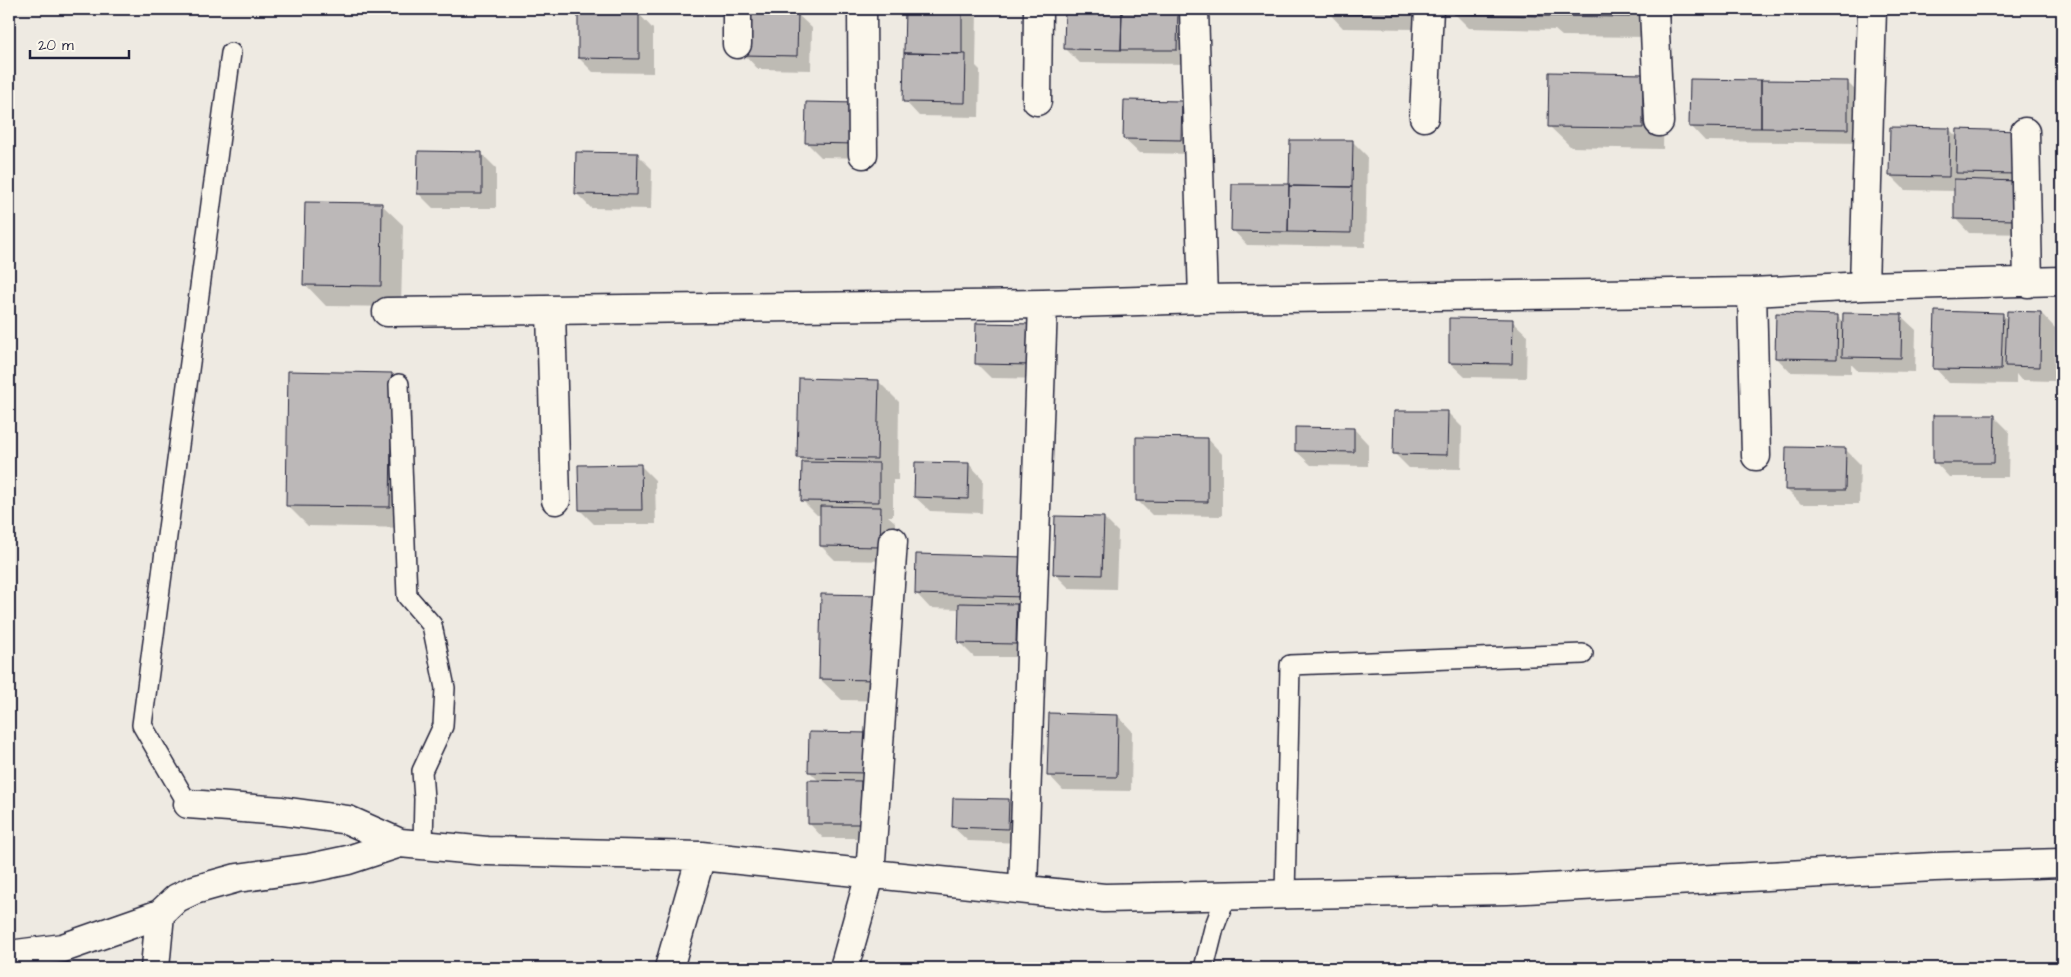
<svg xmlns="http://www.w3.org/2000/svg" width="2071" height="977" font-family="'Architects Daughter',sans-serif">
<rect width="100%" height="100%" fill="#eeeae2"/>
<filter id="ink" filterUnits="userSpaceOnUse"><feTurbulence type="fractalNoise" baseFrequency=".02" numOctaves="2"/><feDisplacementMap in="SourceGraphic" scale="10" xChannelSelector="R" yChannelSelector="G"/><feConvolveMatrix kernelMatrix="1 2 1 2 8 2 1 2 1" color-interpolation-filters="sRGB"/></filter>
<g filter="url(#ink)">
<path fill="#0003" d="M905 9H977L976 66 980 70 979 117 919 116 905 101Z
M1177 9 1192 24 1191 64 1080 63 1065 48 1066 10Z
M1329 9H1414V29L1343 28 1329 13Z
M1455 9H1650L1649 37 1562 36 1555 30 1469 28 1455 14Z
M639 14 653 29V73L593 72 579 58Z
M797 14 812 28 811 70 758 69 744 54Z
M1643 75 1664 96 1663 149 1571 147 1549 126Z
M1848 83 1862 97V143L1705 141 1691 126Z
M1182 102 1196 117 1195 154 1139 153 1124 139Z
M807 104 870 158 821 157 806 142Z
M1949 129 1958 138 2033 147 2032 234 1969 233 1955 218V191L1905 190 1890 175Z
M1352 141 1367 156 1365 247 1247 245 1233 230V185L1290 186Z
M481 153 496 168V208H433L418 193Z
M637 154 652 169 651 209 591 208 576 193Z
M381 204 403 225 401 307 326 306 305 284Z
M2041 313 2055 328 2054 381 2021 380 2016 374V384L1949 383 1935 368 2002 314 2008 320Z
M1837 316 1844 323 1901 316 1916 330 1915 372 1858 371 1851 364V373L1790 372 1776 357Z
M1512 321 1527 335 1526 378 1465 377 1450 363Z
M1048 340 1047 379 991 378 976 363Z
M391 374 412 395 410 528 308 526 287 505Z
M878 381 899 402 898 480H893V516H888L895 522 894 561 835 560 821 546V515H817L802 500 803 462 799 457Z
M1448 413 1462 427 1461 469 1409 468 1394 453Z
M1994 416 2009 431 2008 477H1949L1935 462Z
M1354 429 1368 444V466L1311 465 1296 451Z
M1208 439 1222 454V516L1152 515 1137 500Z
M1846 450 1860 464 1859 504H1801L1786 489Z
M969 464 983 479 982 513 930 511 915 497Z
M641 466 655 480 656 524H594L580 510Z
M1104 518 1118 532 1116 589 1069 588 1055 574Z
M1024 558 1030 657H974L959 642 960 609 930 608 916 593Z
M899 617 897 701 842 700 820 679Z
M1118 716 1132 731 1131 791 1063 790 1049 775Z
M868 734 874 838H823L809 823 819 781 809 771Z
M1009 801 1023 815 1022 843 968 841 953 827Z"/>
<path fill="#bcb8b8" stroke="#22223b" d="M905 9H962V54L904 53Z
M1065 9 1122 10 1121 50 1064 49Z
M1122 9H1178L1177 50H1121Z
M1328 9H1400V15L1327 14Z
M1454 9H1540V16L1454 14Z
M1540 9H1629V17L1540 16Z
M744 11 798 12 797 56 743 55Z
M578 12 639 13V59L578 58Z
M904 53 966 54 965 103 903 102Z
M1549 72 1643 74V128L1548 127Z
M1690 79 1761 80V128L1689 127Z
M1761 80 1848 81V129L1761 128Z
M1124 100 1182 101 1181 140 1123 139Z
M806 102 856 103V144L805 143Z
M1890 127 1950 128 1949 177 1889 176Z
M1957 129 2019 131 2018 174 1956 173Z
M1290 140H1353L1352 187 1289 186Z
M418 151 482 152V194H417Z
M576 152 638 153 637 195 575 194Z
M1954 179 2018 181 2017 220 1954 219Z
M1232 184H1289L1288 232 1231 231Z
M1289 186 1352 187 1351 233 1288 232Z
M305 202 382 203 381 286 303 285Z
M1935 311 2003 313 2001 370 1933 369Z
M2007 311 2041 312 2040 367 2005 366Z
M1776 313 1838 315 1837 359 1775 358Z
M1843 313 1902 314 1901 358 1842 357Z
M1449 318 1513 319 1512 364 1449 363Z
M976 323 1034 324 1033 365 975 364Z
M288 371 392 373 390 507 286 506Z
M799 378 879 380 877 459 797 458Z
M1394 411H1448L1447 455 1393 454Z
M1933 415H1995L1994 463H1933Z
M1295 427 1354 428V452L1295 451Z
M1136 437 1208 438V502L1136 501Z
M1786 447 1846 448 1845 490H1785Z
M802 462 879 463V502L801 501Z
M915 462 969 463 968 499 914 497Z
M641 464 642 510H579L578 465Z
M820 506 881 507 880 547 820 546Z
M1055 516 1104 517 1102 575 1053 574Z
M916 554 1025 557 1024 597 915 594Z
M821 594 878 595 877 680 819 679Z
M959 603 1017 604 1016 644 958 643Z
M1049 713 1118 715 1117 777 1047 776Z
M809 732 869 733 868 773 808 772Z
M808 780 861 781 860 824H808Z
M953 798 1009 799 1008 829 952 827Z"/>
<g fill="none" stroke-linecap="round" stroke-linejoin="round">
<g stroke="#22223b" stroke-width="22">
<path id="service" d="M399 384 407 596 432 625 445 688 443 726 422 771 424 799 423 845
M188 804 142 725 231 53
M1285 895 1290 665 1583 654
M1204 968 1214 928 1226 896"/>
</g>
<g stroke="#22223b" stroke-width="31">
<path id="minor" d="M862 9 863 154
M1194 9 1203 299
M1654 9 1659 122
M737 44V9
M1037 101 1038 9
M1424 117 1429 9
M2025 132 2028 283
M1864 286 1872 9
M1752 292 1756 456
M551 311 556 500
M387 312 1043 304 1203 299 1752 292 1864 286 2062 281
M188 804 282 811 348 820 400 843
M1023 889 1043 304
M9 955 63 948 160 914 177 898 194 890 237 878 310 868 348 860 400 843 487 851 701 856 1104 898 1507 890 1934 867 2062 863
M155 968 160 914
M669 968 701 856
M844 968 870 875 893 541"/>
</g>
<use href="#service" stroke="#fbf7ec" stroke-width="19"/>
<use href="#minor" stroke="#fbf7ec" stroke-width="28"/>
</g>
</g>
<rect width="2071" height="977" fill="none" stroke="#fbf7ec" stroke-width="30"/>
<rect x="15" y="15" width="2041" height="947" fill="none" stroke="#22223b" stroke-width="2" filter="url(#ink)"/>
<path d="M30 50v8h99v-8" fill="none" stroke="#22223b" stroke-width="2.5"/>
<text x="38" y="50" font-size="15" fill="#22223b" stroke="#fbf7ec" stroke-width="4" paint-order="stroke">20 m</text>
</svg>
